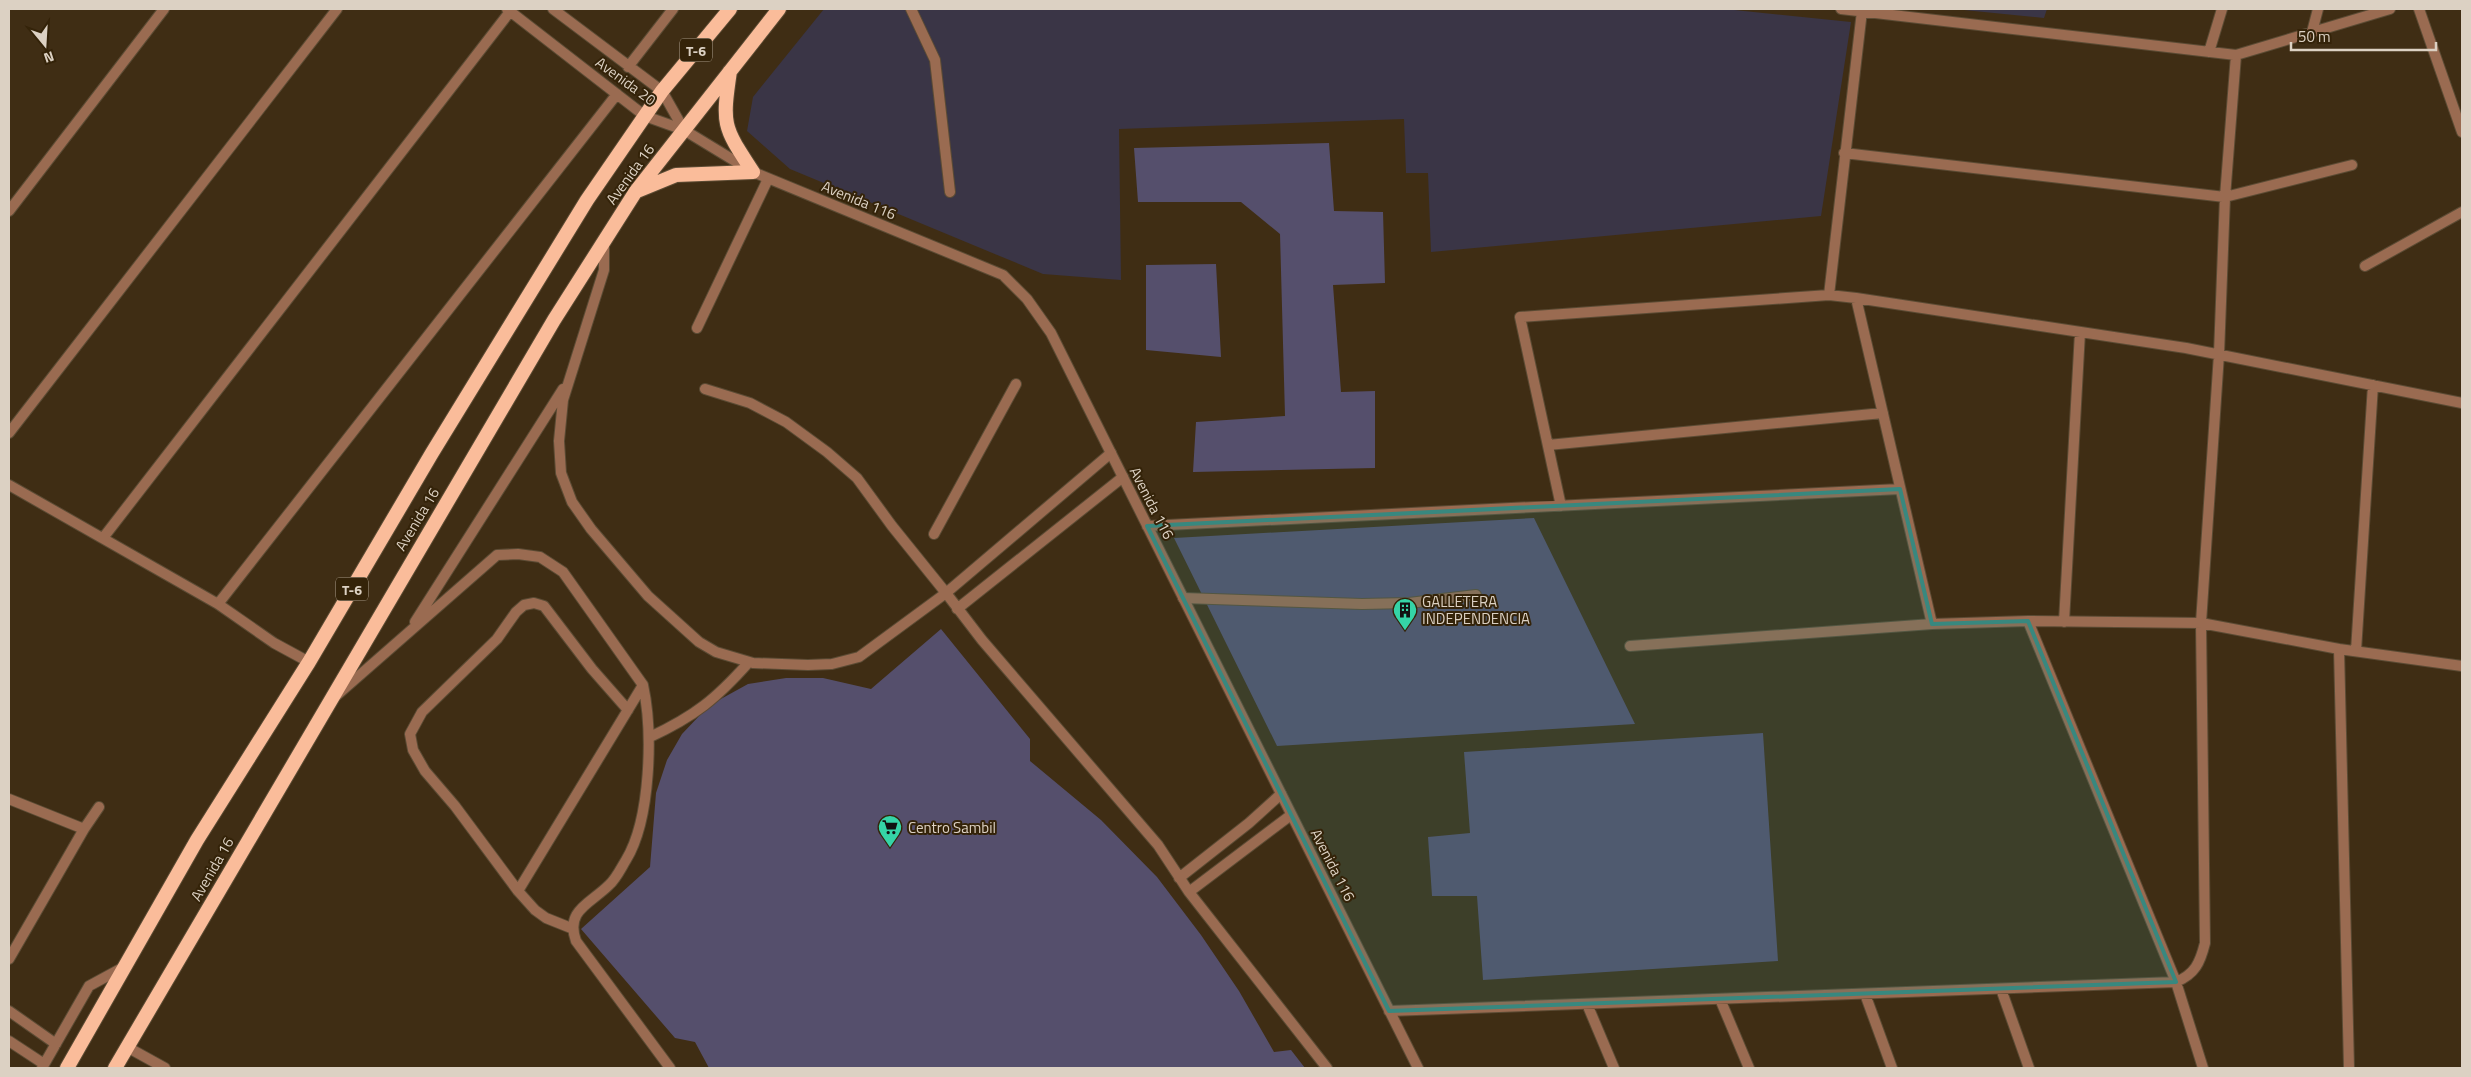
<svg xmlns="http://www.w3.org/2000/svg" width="2471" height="1077" font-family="'Titillium Web',sans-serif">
<rect width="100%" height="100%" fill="#3f2d14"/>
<path fill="#3a3546" d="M824 9H1725L1851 22 1821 216 1431 252 1428 173H1406L1404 119 1119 129 1121 280 1043 274 790 169 747 131 753 97Z
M1954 9H2047L2044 18Z"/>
<path fill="#554f6c" d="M1329 143 1334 211 1383 212 1385 283 1333 285 1341 392 1375 391V468L1193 472 1196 422 1285 416 1280 234 1241 202H1138L1134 148Z
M1216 264 1221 357 1146 350V265Z
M1534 518 1635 724 1277 746 1174 538Z
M941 629 1030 739V761L1101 820 1157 877 1201 935 1239 991 1274 1052 1291 1050 1305 1068H709L695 1042 675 1038 581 929 650 867 656 793 667 760 682 734 701 714 719 700 748 684 786 678H823L871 689Z
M1763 733 1778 961 1483 980 1477 896H1432L1428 837 1470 833 1464 752Z"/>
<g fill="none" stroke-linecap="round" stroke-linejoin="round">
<g stroke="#5b4b34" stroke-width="12">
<path id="service" d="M911 9 935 60 950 192
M604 241V270L563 400 559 441 561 473 572 502 591 529 648 596 699 642 716 652 753 663 808 665 832 664 859 657 946 593 982 640 1158 845 1189 892 1327 1068
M697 328 768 179
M705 389 750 403 786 422 827 452 857 478 892 526 946 593 1111 453
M934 534 1016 384
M1183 598 1362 604 1409 603 1476 595
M957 609 1123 477
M415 622 563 389
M337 695 497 555 518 554 540 557 563 572 643 685C653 731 651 819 626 860 621 868 616 879 609 885 590 904 565 910 576 941L670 1068
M650 737C695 716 716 699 749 662
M1179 878 1249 823 1281 794
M518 891 643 685
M1189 892 1291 815
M571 928 546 918 535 910 518 891 455 806 425 771 413 750 410 734 422 712 497 639 516 612 524 605 534 603 544 606 592 669 628 710
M127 1047 165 1068"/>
</g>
<g stroke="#5b4b34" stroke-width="12">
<path id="minor" d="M507 9 645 116 684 130 753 172 1003 275 1027 299 1051 333 1418 1068
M553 9 662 91 684 130
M1841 9 2236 55 2390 9
M2419 9 2462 132
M2312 32 2318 9
M2209 52 2222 9
M628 67 673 9
M1844 153 2225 197 2352 165
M9 211 164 9
M2365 266 2462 212
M1829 295 1862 11
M1856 298 1932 624
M9 433 337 9
M1548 445 1883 413
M9 485 218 604 274 643 309 662
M1561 506 1520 317 1829 295 1856 298 2186 348 2462 403
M1147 526 1900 489
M103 538 512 9
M218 604 617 94
M2028 621 2176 982 2203 1068
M2064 622 2080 332
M1630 646 1932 624 2028 621 2201 623 2339 649
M2356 651 2373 385
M9 799 84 829
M9 959 84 829 99 807
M2001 989 2029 1068
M1865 994 1892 1068
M1720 999 1749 1068
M1587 1004 1614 1068
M9 1011 56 1044
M1389 1011 2176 982C2195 974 2200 963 2205 943L2201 623 2219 354 2225 197 2236 55
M9 1041 44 1064
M42 1068 89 986 124 967
M2349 1068 2339 649 2462 666"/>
</g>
<g stroke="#5b4b34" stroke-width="16">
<path id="trunk" d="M730 71C722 126 723 126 753 172
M637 191 676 175 753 172
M67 1068 197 840 309 662 432 453 587 200 662 91 730 9
M115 1068 554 320 636 191 779 9"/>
</g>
<use href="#service" stroke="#9a6b51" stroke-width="10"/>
<use href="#minor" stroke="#9a6b51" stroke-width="10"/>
<use href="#trunk" stroke="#fabc9a" stroke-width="14"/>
</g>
<path fill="#38887f" fill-opacity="0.2" stroke="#38887f" stroke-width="4" stroke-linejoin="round" d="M1900 489 1932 624 2028 621 2176 982 1389 1011 1147 526Z"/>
<defs>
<g id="building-pin" transform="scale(1.25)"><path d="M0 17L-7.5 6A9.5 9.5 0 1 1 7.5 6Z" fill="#35d4a7" stroke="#342309"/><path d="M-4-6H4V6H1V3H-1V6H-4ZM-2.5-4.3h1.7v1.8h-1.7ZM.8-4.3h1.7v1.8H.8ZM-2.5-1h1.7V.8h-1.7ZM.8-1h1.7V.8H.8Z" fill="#111"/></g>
<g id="supermarket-pin" transform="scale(1.25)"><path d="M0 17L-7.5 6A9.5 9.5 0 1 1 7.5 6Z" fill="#35d4a7" stroke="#342309"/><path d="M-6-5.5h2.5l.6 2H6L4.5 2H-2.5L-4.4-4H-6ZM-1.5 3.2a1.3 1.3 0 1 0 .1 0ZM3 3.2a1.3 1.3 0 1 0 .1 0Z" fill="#111"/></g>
</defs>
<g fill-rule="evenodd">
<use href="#building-pin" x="1405" y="610"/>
<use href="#supermarket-pin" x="890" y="827"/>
</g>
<g text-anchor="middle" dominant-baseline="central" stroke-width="4" stroke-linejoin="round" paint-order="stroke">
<g fill="#342309" stroke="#aa9d8b" stroke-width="1">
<rect x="680" y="38.5" width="32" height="23" rx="4"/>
<rect x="336" y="577.5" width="32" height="23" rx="4"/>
</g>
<g font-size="14" font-weight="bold" fill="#dcd1c3">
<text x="696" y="50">T-6</text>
<text x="352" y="589">T-6</text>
</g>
<g font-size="15" fill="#dcd1c3" stroke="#342309">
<text transform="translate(626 81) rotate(36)">Avenida 20</text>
<text transform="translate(630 174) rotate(-54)">Avenida 16</text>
<text transform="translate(859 200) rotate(22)">Avenida 116</text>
<text transform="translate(1152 503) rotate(63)">Avenida 116</text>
<text transform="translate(417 519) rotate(-59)">Avenida 16</text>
<text transform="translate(1333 865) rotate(63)">Avenida 116</text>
<text transform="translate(212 869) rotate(-60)">Avenida 16</text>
</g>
<g font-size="15" fill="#dcd1c3" stroke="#342309" text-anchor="start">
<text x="1422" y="601">GALLETERA<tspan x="1422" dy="17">INDEPENDENCIA</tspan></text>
<text x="908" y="827">Centro Sambil</text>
</g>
</g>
<rect width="2471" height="1077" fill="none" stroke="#dcd1c3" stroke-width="20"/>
<g transform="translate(45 45) rotate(162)" stroke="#342309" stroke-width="4" paint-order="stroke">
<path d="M0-4L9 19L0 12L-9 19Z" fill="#dcd1c3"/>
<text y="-8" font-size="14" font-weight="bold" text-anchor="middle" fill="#dcd1c3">N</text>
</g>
<path d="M2291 42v8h145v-8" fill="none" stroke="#dcd1c3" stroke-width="2.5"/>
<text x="2298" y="42" font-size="15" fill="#dcd1c3" stroke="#342309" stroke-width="4" paint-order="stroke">50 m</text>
</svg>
